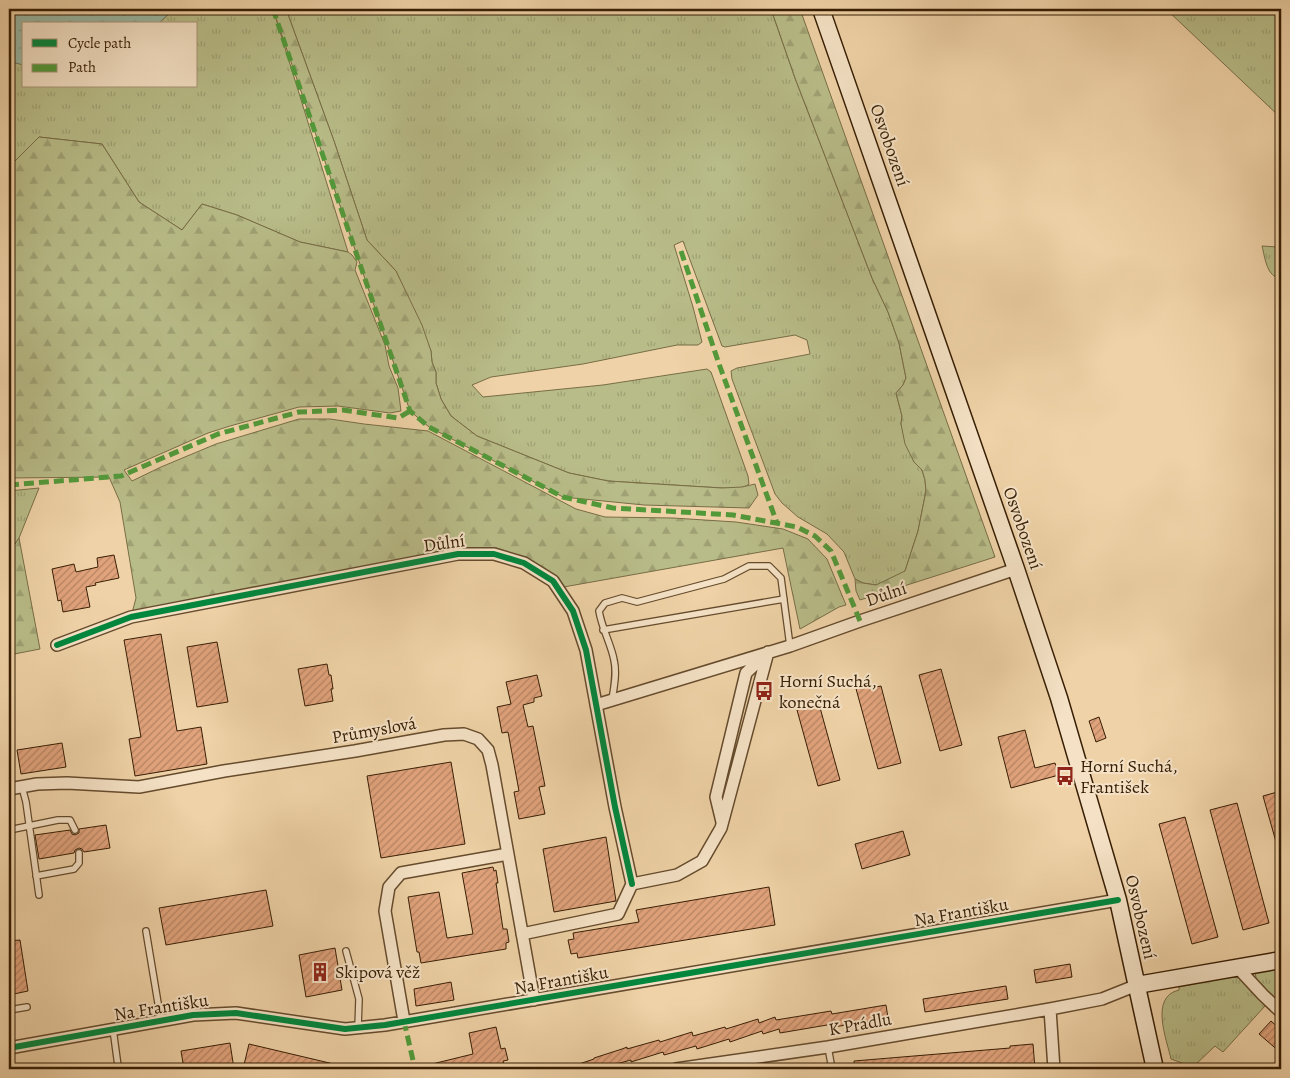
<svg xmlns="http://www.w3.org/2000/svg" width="1290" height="1078" font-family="Alegreya,serif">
<defs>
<pattern id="grass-tufts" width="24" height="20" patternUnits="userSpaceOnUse" patternTransform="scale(1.25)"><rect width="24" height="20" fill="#b8bc88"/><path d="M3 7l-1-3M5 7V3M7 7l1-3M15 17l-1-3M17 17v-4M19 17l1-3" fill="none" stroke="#9fa174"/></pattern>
<pattern id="forest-firs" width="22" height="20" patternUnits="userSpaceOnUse" patternTransform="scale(1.25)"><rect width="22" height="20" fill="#b8bc88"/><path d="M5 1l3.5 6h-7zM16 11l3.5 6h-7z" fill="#9fa174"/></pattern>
<pattern id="water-ripples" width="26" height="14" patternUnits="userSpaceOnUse" patternTransform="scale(1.25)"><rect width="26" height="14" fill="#9ab8a4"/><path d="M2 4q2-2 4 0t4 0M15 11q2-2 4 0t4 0" fill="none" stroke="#7e9583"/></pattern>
<pattern id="building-hatch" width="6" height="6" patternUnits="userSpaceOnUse" patternTransform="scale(1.25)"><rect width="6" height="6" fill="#e1a37c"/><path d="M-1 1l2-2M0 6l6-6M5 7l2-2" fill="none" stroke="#b78463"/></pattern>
</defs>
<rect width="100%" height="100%" fill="#efd2a7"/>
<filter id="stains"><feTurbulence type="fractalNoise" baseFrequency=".004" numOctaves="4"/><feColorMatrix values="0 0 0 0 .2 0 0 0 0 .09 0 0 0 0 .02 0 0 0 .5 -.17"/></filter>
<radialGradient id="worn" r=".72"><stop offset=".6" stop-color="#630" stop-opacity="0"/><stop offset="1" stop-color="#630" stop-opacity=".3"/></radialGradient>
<path fill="url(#grass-tufts)" stroke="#786d46" d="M174 9H273L348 252 300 242 237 215 202 204 182 230 139 202 102 144 39 137 9 167V61L24 65V86H196V24H158Z
M286 9H771L795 78 872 278 888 312 899 343 906 378 903 385 896 393 902 416 901 424 914 462 922 470 925 480 926 491 918 531 905 571 898 576 876 585 863 583 855 579 844 552 827 534 798 517 782 503 775 494 732 379 731 371 737 368 810 354 807 340 795 335 725 347 722 346 683 241 674 245 693 307 702 342 698 345H677L583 364 491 377 472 385 483 397 603 385 707 369 711 372 748 476 749 484C742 490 731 488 722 488L608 481 569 473 477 436 451 416 441 399 436 383V372L432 362 431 351 396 271 367 240 334 141Z
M1166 9H1281V118Z
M1262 246 1277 247 1281 257V278C1267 278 1265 258 1262 246Z
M39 488 19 538 9 553V491Z
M1281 967V1005L1259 984 1256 978 1255 971Z
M1232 977 1239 978 1266 1004 1265 1006 1223 1052 1215 1046 1193 1067 1171 1059C1167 1040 1149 997 1179 990V987Z"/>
<path fill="url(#forest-firs)" stroke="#786d46" d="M273 9H286L334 141 367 240 396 271 422 325 431 351 432 362 436 372V383L441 399 451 416 477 436 569 473 608 481 722 488 742 487 755 484 758 495 749 508 644 505 563 497 429 427 410 411Z
M771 9H800L995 557 860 600 856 591 855 579 863 583 876 585 905 571 918 531 926 491 925 480 922 470 914 462 905 444 901 424 902 416 896 393 903 385 906 378 899 343 888 312 872 278 795 78Z
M39 137 102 144 139 202 182 230 202 204 237 215 300 242 348 252 352 255 357 262 355 270 385 345 389 366 398 388 401 411 390 413 338 406 299 407 230 426 208 433 124 470 132 481 161 467 216 444 299 419H330L364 424 428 431 576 509 605 517 673 518 736 522 783 529 808 539 827 559 846 605 839 607 800 629 783 548 558 588 524 563 458 554 131 617 136 598 120 502 109 477 9 478V167Z
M19 538 40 649 9 655V553Z"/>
<path fill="url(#water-ripples)" stroke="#727a64" d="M9 9H174L158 24H24L23 65 9 61Z"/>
<path fill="url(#building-hatch)" stroke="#371e04" d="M114 555 119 578 95 583 96 585 86 587 90 607 63 612 61 600 58 601 52 569 74 564 76 572 98 567 97 558Z
M161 634 177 731 201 727 207 764 135 776 129 739 141 737 124 640Z
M217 642 228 702 197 707 187 647Z
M327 664 329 675H331L333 689H331L333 701 305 706 298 669Z
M941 669 962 745 940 751 919 675Z
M537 675 542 696 534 698V702L523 705 528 727 533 726 545 786 539 787 545 814 519 819 514 792 519 791 508 732 502 733 497 707 511 704 506 682Z
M869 682 871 688 881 686 901 763 878 769 855 685Z
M819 704 840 780 818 786 797 710Z
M1099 717 1106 738 1096 742 1089 721Z
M1025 730 1035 768 1055 763 1059 775 1011 788 998 737Z
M62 743 66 767 21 774 17 750Z
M451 762 465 844 381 858 367 776Z
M1281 791V848L1278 849 1263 796Z
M1237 803 1269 923 1243 930 1210 810Z
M1185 817 1218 937 1192 944 1159 824Z
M106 825 110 848 84 852 82 849 79 848 75 850 74 853 39 859 35 835 70 830 72 834 75 835 79 833V829Z
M903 831 910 855 862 869 855 844Z
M606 837 616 901 554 912 543 849Z
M493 867 494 871 496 870 498 883H496L503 929H507L509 942 506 943V949L421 963 419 952H417L408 897 439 892 447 938 473 934 462 873Z
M769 887 775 925 578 958 577 953 571 954 568 940 574 939 573 933 639 922 636 910Z
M266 890 273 926 166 945 159 908Z
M20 940 28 991 9 995V941Z
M335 948 342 990 306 997 299 955Z
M1070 964 1072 977 1036 983 1034 970Z
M451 982 454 1000 416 1006 414 989Z
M1006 986 1008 999 925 1012 923 999Z
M886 1005 888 1018 834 1027 833 1024 780 1033 779 1029 763 1034 762 1031 730 1042 729 1039 697 1049 696 1046 664 1055 663 1052 631 1062V1060L598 1069H571L570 1067 594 1059V1058L622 1049 627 1047V1049L659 1040 660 1042 692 1032 693 1036 725 1027 726 1029 758 1019 759 1023 775 1017 776 1020 831 1011 832 1014Z
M1271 1021 1281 1030V1053L1259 1034Z
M496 1027 501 1049 505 1048 508 1060 503 1061 505 1069H429L428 1065 473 1054 469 1033Z
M230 1043 234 1069H184L181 1051Z
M249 1044 338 1065 337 1069H243Z
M1033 1044 1035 1069H854V1061L1010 1048V1046Z"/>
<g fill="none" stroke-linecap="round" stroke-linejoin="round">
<g stroke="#654b2d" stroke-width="8">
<path id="lane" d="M603 630 784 599
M612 700C614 687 617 673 614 660 611 644 602 629 599 611L605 603 622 598 637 602 724 579 749 566H769L781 578 790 646
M22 787 26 802 39 895
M9 830 58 820H70L75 830
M36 876 74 869 79 863V853
M146 931 161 1021
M346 951 359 999 358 1028
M9 1010 27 1007
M113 1029 118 1066 116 1069
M828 1047 832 1069"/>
</g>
<g stroke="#654b2d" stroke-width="14">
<path id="street" d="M57 645 131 617 458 554H494L524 563 553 581 573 611 586 650 615 807 632 884
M596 705 790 646 860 621 1016 569
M9 789 37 784 67 783 139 787 224 771 355 751 444 735 464 734 478 739 488 750 492 765 534 1000
M722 822 716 797 746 673 765 655
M632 884 677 875 702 861 721 828 768 652
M522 934 618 914 632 884
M1238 968 1263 995 1281 1012
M1050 1009 1054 1069
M404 1021 385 911 389 887 401 873 508 854
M9 1048 193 1015 236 1013 345 1029 385 1025 1118 900
M676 1069 828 1047 1050 1009 1102 999 1137 985"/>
</g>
<g stroke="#371e04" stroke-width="19">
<path id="secondary" d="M821 9 1016 569 1059 698 1118 900 1155 1069
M1137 985 1281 960"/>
</g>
<use href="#lane" stroke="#f5e2c6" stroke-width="5.5"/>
<use href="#street" stroke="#f5e2c6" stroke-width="11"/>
<use href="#secondary" stroke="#f5e2c6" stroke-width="16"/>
<path stroke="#519a3a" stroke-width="5" stroke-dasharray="10 5" stroke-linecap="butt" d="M273 9 410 411 429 427 563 497 613 508 733 515 797 527 815 536 831 551 860 621
M681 251 719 364 777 523
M9 485 121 476 218 434 299 412 343 410 398 418 410 411
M404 1021 415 1069"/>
<g stroke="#f5e2c6" stroke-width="9">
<path id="cycleway" d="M57 645 131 617 458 554H494L524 563 553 581 573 611 586 650 615 807 632 884
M9 1048 193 1015 236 1013 345 1029 385 1025 1118 900"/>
</g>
<use href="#cycleway" stroke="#00873e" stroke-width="6"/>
</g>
<defs>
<g id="bus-bare" transform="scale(1.5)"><path d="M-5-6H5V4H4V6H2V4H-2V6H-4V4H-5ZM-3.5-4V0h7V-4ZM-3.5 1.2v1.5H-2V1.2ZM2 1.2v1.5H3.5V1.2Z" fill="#8f2418" stroke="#f5e2c6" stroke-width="2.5" paint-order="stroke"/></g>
<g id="building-bare" transform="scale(1.5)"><path d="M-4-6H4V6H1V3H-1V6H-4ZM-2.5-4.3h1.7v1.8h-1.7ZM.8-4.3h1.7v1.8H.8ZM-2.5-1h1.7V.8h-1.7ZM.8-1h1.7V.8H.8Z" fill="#8f2418" stroke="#f5e2c6" stroke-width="2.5" paint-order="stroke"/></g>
</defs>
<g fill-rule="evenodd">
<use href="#bus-bare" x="764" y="691"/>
<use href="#bus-bare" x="1065" y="776"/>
<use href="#building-bare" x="320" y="972"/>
</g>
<g text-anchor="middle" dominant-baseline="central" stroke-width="4" stroke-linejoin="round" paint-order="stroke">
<g font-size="18" fill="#371e04" stroke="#f5e2c6">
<text transform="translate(890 145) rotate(71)">Osvobození</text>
<text transform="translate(1023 528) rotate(71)">Osvobození</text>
<text transform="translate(444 543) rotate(-8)">Důlní</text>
<text transform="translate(886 594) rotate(-19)">Důlní</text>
<text transform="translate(374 730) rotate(-10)">Průmyslová</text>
<text transform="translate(961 912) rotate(-10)">Na Františku</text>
<text transform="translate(1141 917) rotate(77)">Osvobození</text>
<text transform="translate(561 980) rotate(-10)">Na Františku</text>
<text transform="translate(161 1007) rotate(-9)">Na Františku</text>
<text transform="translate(860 1024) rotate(-10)">K Prádlu</text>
</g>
<g font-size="18" fill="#371e04" stroke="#f5e2c6" text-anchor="start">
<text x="779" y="681">Horní Suchá,<tspan x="779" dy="21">konečná</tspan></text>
<text x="1080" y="766">Horní Suchá,<tspan x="1080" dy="21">František</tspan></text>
<text x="335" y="972">Skipová věž</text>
</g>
</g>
<rect width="1290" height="1078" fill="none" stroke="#efd2a7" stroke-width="30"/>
<rect x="10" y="10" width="1270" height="1058" fill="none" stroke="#371e04" stroke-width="2.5"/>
<rect x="15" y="15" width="1260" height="1048" fill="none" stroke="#371e04"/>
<rect x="22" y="22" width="175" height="65" fill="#f5e2c6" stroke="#a99478"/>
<rect x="32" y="39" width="25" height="8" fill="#00873e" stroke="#a99478"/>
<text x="68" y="48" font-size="15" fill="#371e04">Cycle path</text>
<rect x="32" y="64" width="25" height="8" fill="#519a3a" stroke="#a99478"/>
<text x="68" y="72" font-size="15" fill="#371e04">Path</text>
<rect width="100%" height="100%" filter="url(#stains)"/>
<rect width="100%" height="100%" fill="url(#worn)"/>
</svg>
